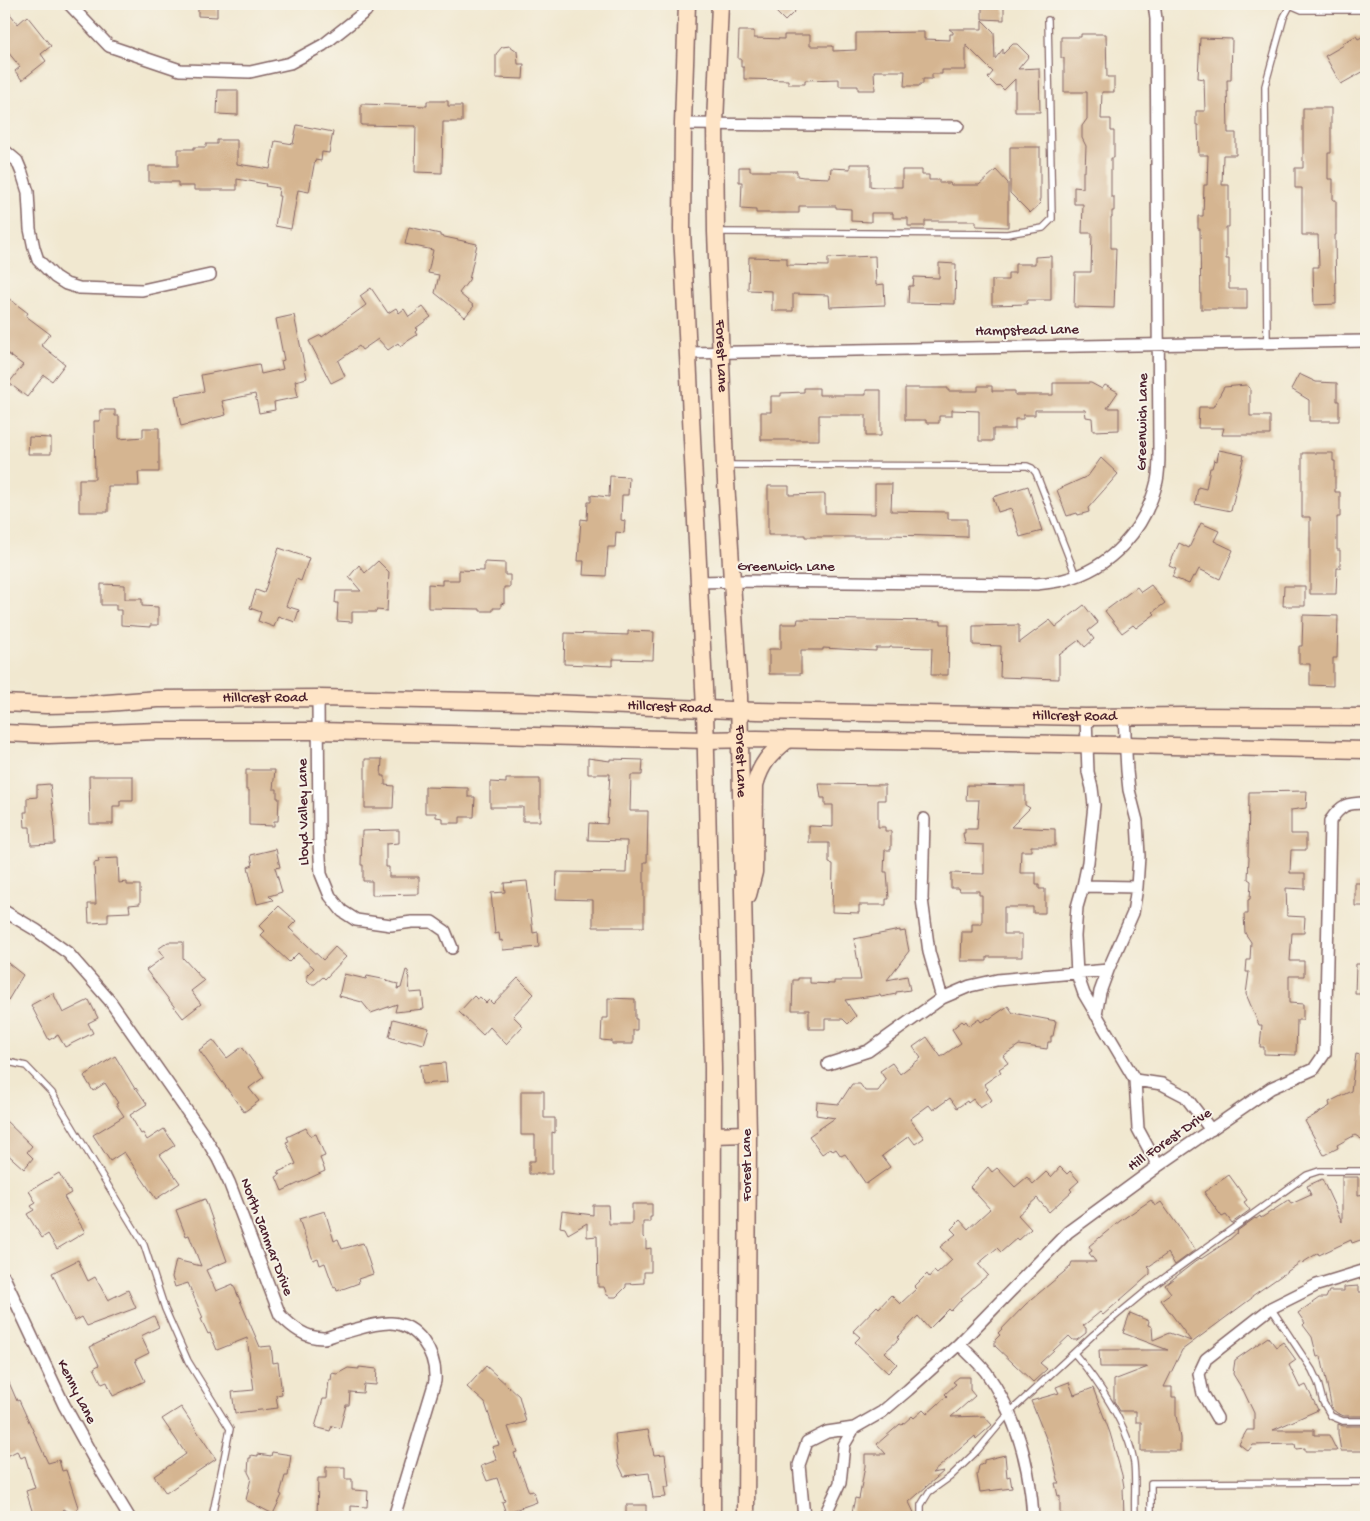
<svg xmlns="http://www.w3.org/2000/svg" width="1370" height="1521" font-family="'Gochi Hand',sans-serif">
<rect width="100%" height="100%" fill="#f7f3e8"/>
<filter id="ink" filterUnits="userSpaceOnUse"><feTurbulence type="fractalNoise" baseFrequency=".02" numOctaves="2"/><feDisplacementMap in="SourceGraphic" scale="10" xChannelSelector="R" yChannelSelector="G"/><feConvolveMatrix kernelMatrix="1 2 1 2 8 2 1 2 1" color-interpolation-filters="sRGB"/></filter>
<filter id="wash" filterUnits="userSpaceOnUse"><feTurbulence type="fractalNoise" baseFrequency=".0096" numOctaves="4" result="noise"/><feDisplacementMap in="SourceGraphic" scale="20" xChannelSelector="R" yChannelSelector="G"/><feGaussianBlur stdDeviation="1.12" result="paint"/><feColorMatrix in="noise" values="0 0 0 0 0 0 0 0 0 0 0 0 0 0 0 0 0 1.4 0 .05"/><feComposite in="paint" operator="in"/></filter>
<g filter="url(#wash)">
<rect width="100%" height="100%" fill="#f1e8d0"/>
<g id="blocks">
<path fill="#d5b591" d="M198 4H217V17L198 16Z
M780 4H802L785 21 774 10Z
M982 4H1004V20L982 19Z
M4 6 18 24 27 16 51 46 41 54 46 61 22 80 15 71 20 67 4 47Z
M982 20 994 32 995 59 1003 49V54L1013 44H1017L1029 56 1018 69 1039 68 1040 112H1015V79L1004 90 999 85 997 87 988 78 993 72 966 45V70H942V74H932V79H923V84H920V86H904L905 71H874L875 90H858V86H839V79L805 80V84H788V80L744 79V67H741V59H738L739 31H754V38L784 39V35H810V46H833V51L856 50V33L924 32V39L950 40V34H953V32L949 29H982Z
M1081 34H1106L1107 77H1114V92H1102L1101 119H1111V131H1114V158H1111V197H1114V211H1112V217H1111V248H1116L1114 308 1074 307 1075 272H1091L1092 233H1082L1083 204H1074V187L1083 188V171H1085L1086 146 1082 138V126L1087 119V92H1064V58H1061V37H1081Z
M1366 35V70L1341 84 1325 56 1344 45 1343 43 1356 36 1358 39Z
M1200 38 1232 39 1231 80H1227L1228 133H1236V155H1223L1222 185H1229V227H1226V259H1229V289H1247V309H1201L1200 229H1198V216H1203L1204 185H1207L1208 155H1199L1198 125H1196V111H1205L1204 79 1198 78Z
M510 46 517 51 518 64H524L523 79 496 78V54L502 47Z
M218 90H238V115L217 114Z
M427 101H448V106H462V122H443L442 173 415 172 416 126 361 125V104L427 106Z
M1303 108H1331V153H1328V179H1333V200H1336V235H1335L1336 304 1314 305 1313 267H1319L1318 235H1302V188H1295V168H1303Z
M297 125 333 132 329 153 322 152 321 161 315 160 309 192 298 190 291 229 275 226 280 196H278L279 188 265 186 266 184 237 179V190H194V186H178V182H149V166H178V149H194V147H206V144H217V140H237V164L270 169 275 141 293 144Z
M1010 147H1040V199L1039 201 1041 203 1030 213 1010 193Z
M850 164H870V186L876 187H902V170H922V175H929V180H939V183H950L951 185H979L996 170 1008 183V227L976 226V221H925V226H908V218H893V213H871V222L851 221V209L836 208V206H799V213H756V210L741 209 742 182H739V167H750V171H797V176L803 177 830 178 831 168 850 169Z
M409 227 440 234V236L477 244 469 280 459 293 474 306 465 317 435 293 439 275 428 273 433 250 405 244Z
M875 256 876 285 884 284 885 305 830 307 829 295 793 294V311H772V291L748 290 749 257 787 258V265L828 266V258Z
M1051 256V300H1027V304L992 305V280H1008V273H1015V264H1035V257Z
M939 263 956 264 955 304 908 303 909 286H913L914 277 939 278Z
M371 288 388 313 396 308 399 313 404 309 409 317 423 307 431 317 416 328 418 329 415 332 417 335 400 346 398 343 388 350 378 339 362 350 359 346 338 361 345 376 331 383 309 341 321 335 322 337 366 305 360 296Z
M4 295 28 313 26 316 50 334 41 345 65 364 52 381 44 375 27 397 9 383 23 365 4 351Z
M294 315 307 378 295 381 298 397 274 402 275 410 259 413 255 394 222 401 226 415 181 426 175 396 204 391 201 375 259 364 261 374 283 369 281 361 284 360 276 319Z
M1299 374 1316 382 1337 383V401H1339V421H1309V400L1291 389Z
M1053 383H1091L1102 389 1105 385 1118 392 1107 408H1119V430L1093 431 1092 418 1086 417 1085 410H1035V415H1023V419H1015V429H993V441H979V411L952 410V416H939V423H926V420H905V388H948V391H978V386H992V391H1015V395H1053Z
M1246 385 1250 388V416H1270V435H1222L1224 428H1198L1199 407H1213L1224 387Z
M804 388H819V395H866V390H881V436H866V415H819V440H761V412H771V396H781V393L804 392Z
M100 410H115V416H119V439L143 437V428H159V472H138L139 486H108V512H79V479H95L94 421H100Z
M29 437 51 438V454H28Z
M1219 450 1244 455 1231 511 1195 504 1198 487 1206 489 1210 468H1212L1214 460 1217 461Z
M1302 453H1333V461H1335V492H1340V517H1337V550H1340V568H1337L1336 594H1310V517H1302Z
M1101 458 1118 474 1088 508 1089 512 1078 515 1077 513 1067 516 1057 490 1088 476Z
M610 476 629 477 628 495H622L621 520 625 521 624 533 616 532 615 547H608L606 576 583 575 584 561H578L581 519 587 520 588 502H591V495L609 497Z
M875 484H892L891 511 948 512V519H967V537L891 535V537H805V535H768V486H789V495L825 494V513L875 514Z
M1028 486 1042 531 1020 537 1011 508 998 512 993 497Z
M1201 523 1219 531 1214 541 1233 550 1220 579 1199 569 1195 577 1193 576 1189 584 1172 577 1176 569 1169 566 1179 543 1189 548Z
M279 548 309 558 301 581 296 579 286 606 299 610 295 622 278 616 274 627 258 621 261 612 250 608 256 590 264 593Z
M378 561 389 572 387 611 376 610V612H352V622L337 621 338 603H335L336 591H361L349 577 359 565 365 573Z
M484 562 505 563V575H510V587H504V604L501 603V608H493V611H480V609L428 608V584L442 585V580H459V570L484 571Z
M101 584 125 585V599H142V606L158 607V625H150V627L121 625V610H116V605H101Z
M1151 585 1165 603 1153 612 1155 614 1136 628 1133 625 1122 633 1105 611 1137 587 1141 592Z
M1284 586H1305V606H1283Z
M1084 605 1098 623 1088 631 1094 639 1085 647 1079 640 1059 655V679L1000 677 1001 646 973 645V626L1019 625V643L1050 620 1056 627Z
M1303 615 1338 616 1337 658H1333V686L1310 685V664H1299V646H1302Z
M798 619 941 621V624H949L948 675H931L932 648 890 647V648H876V651L823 648V650H801V674H769V649H781V624H797Z
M628 631 654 632 653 660 613 659V666L564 664 565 633 628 635Z
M588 758 610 761V759L643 760 642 775H631L630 811H648L647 862H644V927H593V900L556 899 557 872 626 873 627 841 588 840 589 823 607 824 610 774H588Z
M365 759H382L381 776H385V785L394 786 393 808H365Z
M246 770H275L273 789H277V798H279L278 821H274V826L249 825V790H246Z
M89 776H133V801H120V806H113V824H90Z
M506 779H540V821H523V807H490V782L506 783Z
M50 784 55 826H54L55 844 31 845 30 827H25L24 812H27V798L37 797V785Z
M819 784 885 785V800H878V827H885V831H891V850H885L884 872H887L889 899H886V905H859V913L832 912 833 864 829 863V843H809V826L833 827V805H825V798H821Z
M967 785 1025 786V805L1030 808 1011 827 1055 829V846H1031V851H1021L1020 873H1036V885H1039V889H1045V913H1033V907H1004V934H1022V957H987V961H961L962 932H972V924H982V895H979V891H960L959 888H951V873L984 874V845L965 844 963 833H965V829H977L979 800H966Z
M425 787 468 788V797H475L474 817H460V823H443V818L436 817V813H425Z
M1307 791 1306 808 1291 810V834H1306V850H1291L1290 873H1305V889L1286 888 1287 916 1305 917 1304 933H1292L1290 961H1304V976H1289V1003L1303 1004V1020H1297L1296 1055 1264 1054V1047H1260L1262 1025H1259L1246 994 1249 972H1246L1247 960H1250L1251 942 1245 933 1244 914H1248V900L1250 899 1251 881 1248 879 1249 857 1248 856 1249 792Z
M399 830V843L386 844V867H389V877H419V894L372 895V881H363V865H361L362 831Z
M276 849 280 867 275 868 282 892 269 896 273 900 257 904 248 867 253 865 251 855Z
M118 858 119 883 127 882V885H140V904L129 905 130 912 108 913V922L89 923 88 904H96L94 863 99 862 98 859Z
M527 881 533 933 538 932 539 947 503 950 502 940 500 941 499 933 495 934 491 893 505 892 504 883Z
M1355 883H1366V906H1355Z
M279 906 296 921 289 928 323 960 335 947 346 957 325 979 323 977 315 984H310L307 981V975L314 968 298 953 289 962 260 935 264 931 259 926Z
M900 930V932L905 931 909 951 887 980 907 976 910 990 896 992V994L881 997 880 995 845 1000 856 1016 848 1024 843 1019H825V1029H809V1010H792L793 980H798V978H810V983L834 984V981H841V980H861L854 939Z
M168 942H183V958L204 981 191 991 201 1004 183 1018 146 970 164 957 158 949Z
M4 960 23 975 4 1007Z
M1356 964H1366V994H1355Z
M406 970 408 971 410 993 422 992 424 1009 395 1012 397 1004 371 1013 362 1002 339 996 344 974 366 979 367 976 387 980 386 981 398 984 397 989 401 988Z
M518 978 534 994 513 1016 523 1026 506 1044 490 1027 483 1035 459 1012 474 996 477 999 480 997 486 1003 489 1000 493 1004Z
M53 993 63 1013 89 1000 98 1018 88 1023 93 1033 65 1047 58 1035 49 1040 31 1005Z
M608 998 635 999V1019H637V1030H633V1044H612V1041L601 1040 602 1018H608Z
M1008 1006 1013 1013 1056 1021 1053 1036H1051V1042H1048L1047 1049 1019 1045 1003 1056 1008 1063 999 1069 1001 1072 984 1084 988 1089 986 1091 992 1100 980 1108 973 1099 968 1103 967 1101 957 1108 950 1098 933 1110 929 1105 910 1119 924 1138 915 1144 909 1136 882 1156 890 1167 866 1184 845 1154 841 1156 836 1149 833 1151 831 1148 822 1154 809 1136 835 1118 816 1115 817 1102 839 1104 852 1084H860L865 1091H878L886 1080 880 1071 892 1063 900 1074 921 1058 913 1047 927 1037 941 1057 961 1043 952 1029 962 1021 964 1023 966 1021 969 1026 979 1019 981 1022 988 1018 989 1019Z
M393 1019 429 1028 424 1044 408 1040 407 1042 389 1037Z
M213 1040 227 1058 242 1047 264 1077 249 1088 259 1101 244 1112 199 1050Z
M1356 1054 1366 1056V1142L1355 1135 1337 1145 1338 1148 1324 1155 1305 1121 1330 1106 1329 1102 1351 1091Z
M115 1056 135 1089 136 1088 147 1104 130 1115 141 1134 143 1133 147 1140 164 1129 175 1145 160 1155 180 1183 156 1199 124 1152 110 1161 93 1135 124 1116 116 1104 118 1103 105 1083 93 1091 84 1076Z
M445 1063 447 1082 422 1084 420 1065Z
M521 1091H544V1118H555V1133L552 1132V1174H529V1161H535V1135H521Z
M4 1119 32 1146 27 1152 33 1158 24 1169 4 1151Z
M306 1128 310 1136 316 1134 325 1156 320 1158 325 1171 282 1191 276 1177 280 1175 278 1172 296 1164 286 1142 289 1141 287 1137Z
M988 1167 992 1172 997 1168 1015 1187 1027 1177 1033 1184 1046 1172 1051 1177 1060 1167 1067 1174 1070 1171 1079 1181 1070 1189 1072 1191 1049 1212 1037 1198 1018 1215 1031 1229 1019 1240 1017 1238 1001 1252 997 1248 978 1264 988 1275 961 1298 962 1299 951 1311 949 1309 929 1329 918 1316 897 1338 899 1339 885 1352 897 1364 888 1373 855 1342 860 1337 853 1331 877 1306 879 1308 891 1295 900 1304 916 1289 914 1287 927 1274 929 1277 934 1271 937 1274 952 1260 940 1247 956 1234 951 1229 960 1220 968 1229 990 1209 970 1187Z
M59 1173 71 1193 64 1197 85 1232 57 1249 48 1234 42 1238 27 1214 34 1210 31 1206 36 1203 29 1191Z
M1229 1175 1247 1200 1244 1202 1250 1210 1232 1223 1226 1215 1222 1217 1204 1192Z
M1342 1177H1358V1195L1366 1194V1238L1352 1243 1351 1240 1319 1255 1318 1253 1302 1263 1301 1262 1252 1296V1298L1182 1350 1164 1387H1172V1397H1176V1415L1180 1438V1451H1141V1422H1136V1411H1120L1114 1401V1380L1148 1367H1100L1099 1350H1168L1123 1333 1130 1313 1149 1321 1148 1325 1152 1327 1153 1340 1169 1333 1191 1341 1161 1300 1171 1293 1165 1285 1200 1258 1201 1259 1228 1241 1238 1232 1237 1231 1255 1218 1256 1219 1260 1216 1261 1218 1289 1200 1291 1204 1311 1195 1307 1186 1322 1179 1342 1222Z
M205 1199 227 1261 206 1270 216 1291 233 1284 260 1347 271 1346 273 1363 278 1362 282 1394 276 1395 278 1408 235 1413 232 1392 254 1390 247 1338 217 1350 210 1333 208 1334 201 1319 203 1318 188 1283 175 1287 172 1277 176 1260 201 1266 189 1235 186 1236 176 1210Z
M1151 1200 1155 1206 1161 1202 1195 1250 1175 1265 1168 1253 1148 1267 1150 1269V1274L1103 1315 1100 1312 1083 1326 1086 1328V1333L1077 1340H1073L1069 1336 1040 1363 1047 1369 1033 1382 995 1346V1340L1000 1335 998 1333 1026 1304 1070 1267 1072 1262H1096L1089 1253 1092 1251 1089 1246 1120 1221Z
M632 1204H652V1217H650V1222H643V1237L646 1240V1249L651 1248V1272H644V1283L626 1284V1287L616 1297H611L607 1295 604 1287H598L597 1236 587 1237V1223L568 1234 565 1228 560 1227 562 1211 593 1215V1205H608L609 1224H632Z
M325 1211 334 1241 338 1239 342 1249 363 1243 373 1274 358 1279 359 1283 337 1291 336 1287 334 1288 325 1263 320 1265 318 1258 313 1260 299 1219Z
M78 1260 88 1281 95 1277 108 1300 128 1290 136 1308 87 1326 82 1317 75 1321 52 1273Z
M1359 1286V1292H1365L1366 1312V1416H1344L1337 1413 1332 1409 1321 1356 1317 1357 1312 1337 1303 1325 1305 1323 1298 1313 1319 1298H1326L1329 1291H1344V1287Z
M154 1316 159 1327 141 1336 149 1353 135 1360 145 1381 113 1396 107 1382 102 1384 94 1368 99 1365 90 1347Z
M1268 1337 1276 1347 1283 1342 1296 1360 1289 1365 1300 1388 1306 1385 1318 1410 1273 1430H1314V1435H1329L1337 1451H1305V1448L1296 1449 1295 1444 1253 1445 1248 1451 1239 1444 1247 1430H1254V1413L1244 1392 1233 1374 1235 1360Z
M486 1366 519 1396 526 1422 508 1427 517 1452 514 1453 529 1492 533 1491 537 1502 506 1513 502 1502 505 1501 497 1478 487 1481 481 1466 497 1460 492 1447 499 1445 485 1403 467 1387Z
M359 1367 377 1369 376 1385 364 1384 363 1393 350 1392 349 1405H346L340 1428 332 1426 330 1431 315 1427 323 1399H327L329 1380H331L332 1373 337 1374 348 1368 359 1369Z
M4 1371 17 1401 19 1400 48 1463 59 1460 62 1471 66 1470 78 1507 74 1515 64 1509 60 1517H34L26 1491 35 1488 25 1456 21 1458 17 1451 7 1456 4 1449Z
M959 1377H970V1390L975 1396 951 1417 984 1416 992 1425 976 1439 975 1436 932 1473 944 1471 909 1502 916 1517H851L855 1498 859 1499 865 1466V1454H886L877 1444 900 1424 902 1425 912 1416 914 1418 923 1410 927 1414 947 1396 945 1394 956 1384 953 1382Z
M1069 1382 1074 1395 1093 1388 1110 1433 1122 1475 1124 1487 1123 1488 1124 1517H1063V1514H1060V1495L1058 1496 1055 1483H1059L1050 1448 1031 1401 1059 1393 1056 1387Z
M181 1407 216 1459 166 1493 154 1476 186 1454 162 1419Z
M1338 1424 1343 1426H1366V1451H1341L1338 1433Z
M648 1430 654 1455 665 1454 669 1487H664L666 1497 653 1498 649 1473 624 1476 618 1463 615 1434Z
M272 1452 291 1455 288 1476H285L280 1494 282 1495 273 1514 246 1500 251 1478 248 1472 249 1458H251V1455L258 1456V1454L271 1456Z
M1005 1455 1007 1477 1010 1476 1012 1488 980 1492 977 1475 979 1466 984 1463V1460Z
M326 1467H345V1479H352V1490L368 1491 367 1507 351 1506V1517H317L318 1478H326Z
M626 1505H646V1517H626Z"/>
</g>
</g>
<g filter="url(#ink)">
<use href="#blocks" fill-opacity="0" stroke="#846565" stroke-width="1"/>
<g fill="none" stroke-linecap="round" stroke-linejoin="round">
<g stroke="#846565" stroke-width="8">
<path id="service" d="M1288 4 1302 10H1366
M718 232 1007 234 1043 228 1052 219 1048 20
M1267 342 1265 86 1284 17 1291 4
M728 465 1027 466 1032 468 1036 473 1076 576
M4 1061 26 1066 52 1093 144 1245 165 1309 188 1361 230 1429 212 1517
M1271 1308 1312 1370 1318 1383 1323 1402 1331 1416 1343 1421H1366
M1074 1353C1098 1381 1129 1427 1134 1463 1136 1481 1134 1500 1135 1517
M921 1517V1505L929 1492 950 1477 977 1451 1010 1412 1094 1334 1146 1291 1307 1175 1319 1171H1366
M1151 1517V1483L1366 1482"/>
</g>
<g stroke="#846565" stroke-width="14">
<path id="minor" d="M69 4 109 46 180 70 250 72 290 63 323 45 366 11
M683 124 958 126
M4 150 17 161 22 173 28 192 30 229 34 248 38 260 55 277 66 284 79 288 142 290 210 275
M688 353 1366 341
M698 582 744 581 1036 584C1045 583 1055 582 1063 580 1111 569 1146 528 1157 481 1159 472 1159 461 1159 451L1156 19 1154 4
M318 698 319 842 321 874 330 896 342 911 356 920 391 925 412 922H432L445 931 452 948
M1086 717 1088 772 1092 788 1094 805 1088 862 1083 886 1077 907 1075 936 1077 974 1084 994 1135 1080 1138 1129 1158 1166
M924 819 922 899 929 952 942 998
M1083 886 1137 887
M4 911 36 930 68 953 110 1001 203 1134 218 1159 229 1182 280 1315C292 1327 305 1338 323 1338 328 1338 333 1335 338 1334 369 1327 400 1310 423 1341 432 1353 436 1365 435 1381L394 1517
M1096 1015 1100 992 1108 970 1133 913 1137 887 1139 856 1137 821 1129 790 1127 771 1124 716
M828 1064 868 1051 942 998 970 986 997 980 1108 970
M1135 1080 1162 1084 1185 1096 1211 1130
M4 1277 64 1405 94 1459 129 1517
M959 1344C968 1353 978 1362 986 1372 1017 1416 1030 1464 1033 1517
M1217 1418 1203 1394 1199 1374 1206 1359 1271 1308 1317 1285 1366 1270
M804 1517 799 1465 807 1442 827 1432 854 1428 882 1412 908 1390 959 1344 1068 1232 1158 1166 1271 1088 1314 1069 1325 1053 1330 821C1341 805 1346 803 1366 803
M824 1517 840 1483 844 1445 854 1428"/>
</g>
<g stroke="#846565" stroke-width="19">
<g id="secondary">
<path d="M687 4 683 124 682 230 705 709 713 1068 712 1517"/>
<path id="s1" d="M720 4 715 124 716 232 725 465 739 696 748 1134 746 1517"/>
<path id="s2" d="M4 703 46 705 94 704 158 699 318 698 524 702 757 711 1086 717 1187 716 1366 717"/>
<path d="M4 733 48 735 158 731H318L705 740 757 739 1125 745 1366 750"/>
<path d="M748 895 754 872 755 785C761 763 770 754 787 740"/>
<path d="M713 1135 748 1134"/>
</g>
</g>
<use href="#service" stroke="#fff" stroke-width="5.5"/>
<use href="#minor" stroke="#fff" stroke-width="11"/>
<use href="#secondary" stroke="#fee4c6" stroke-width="16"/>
</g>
</g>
<g text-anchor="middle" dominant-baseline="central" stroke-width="4" stroke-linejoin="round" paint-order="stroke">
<g font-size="15" fill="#4a1f2b" stroke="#f7f3e8">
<text transform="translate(1027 331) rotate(-1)">Hampstead Lane</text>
<text stroke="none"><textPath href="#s1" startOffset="352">Forest Lane</textPath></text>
<text transform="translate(1143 422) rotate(-89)">Greenwich Lane</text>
<text x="786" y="567">Greenwich Lane</text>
<text stroke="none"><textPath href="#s2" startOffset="261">Hillcrest Road</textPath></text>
<text stroke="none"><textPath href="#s2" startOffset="666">Hillcrest Road</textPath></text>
<text stroke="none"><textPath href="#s2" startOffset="1071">Hillcrest Road</textPath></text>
<text stroke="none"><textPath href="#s1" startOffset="758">Forest Lane</textPath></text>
<text transform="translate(304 812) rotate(-91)">Lloyd Valley Lane</text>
<text transform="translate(1170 1140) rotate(-35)">Hill Forest Drive</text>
<text transform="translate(747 1165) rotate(-90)">Forest Lane</text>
<text transform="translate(266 1237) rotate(69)">North Janmar Drive</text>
<text transform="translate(76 1392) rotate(63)">Kenny Lane</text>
</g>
</g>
<rect width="1370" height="1521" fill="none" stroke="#f7f3e8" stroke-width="20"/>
</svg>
